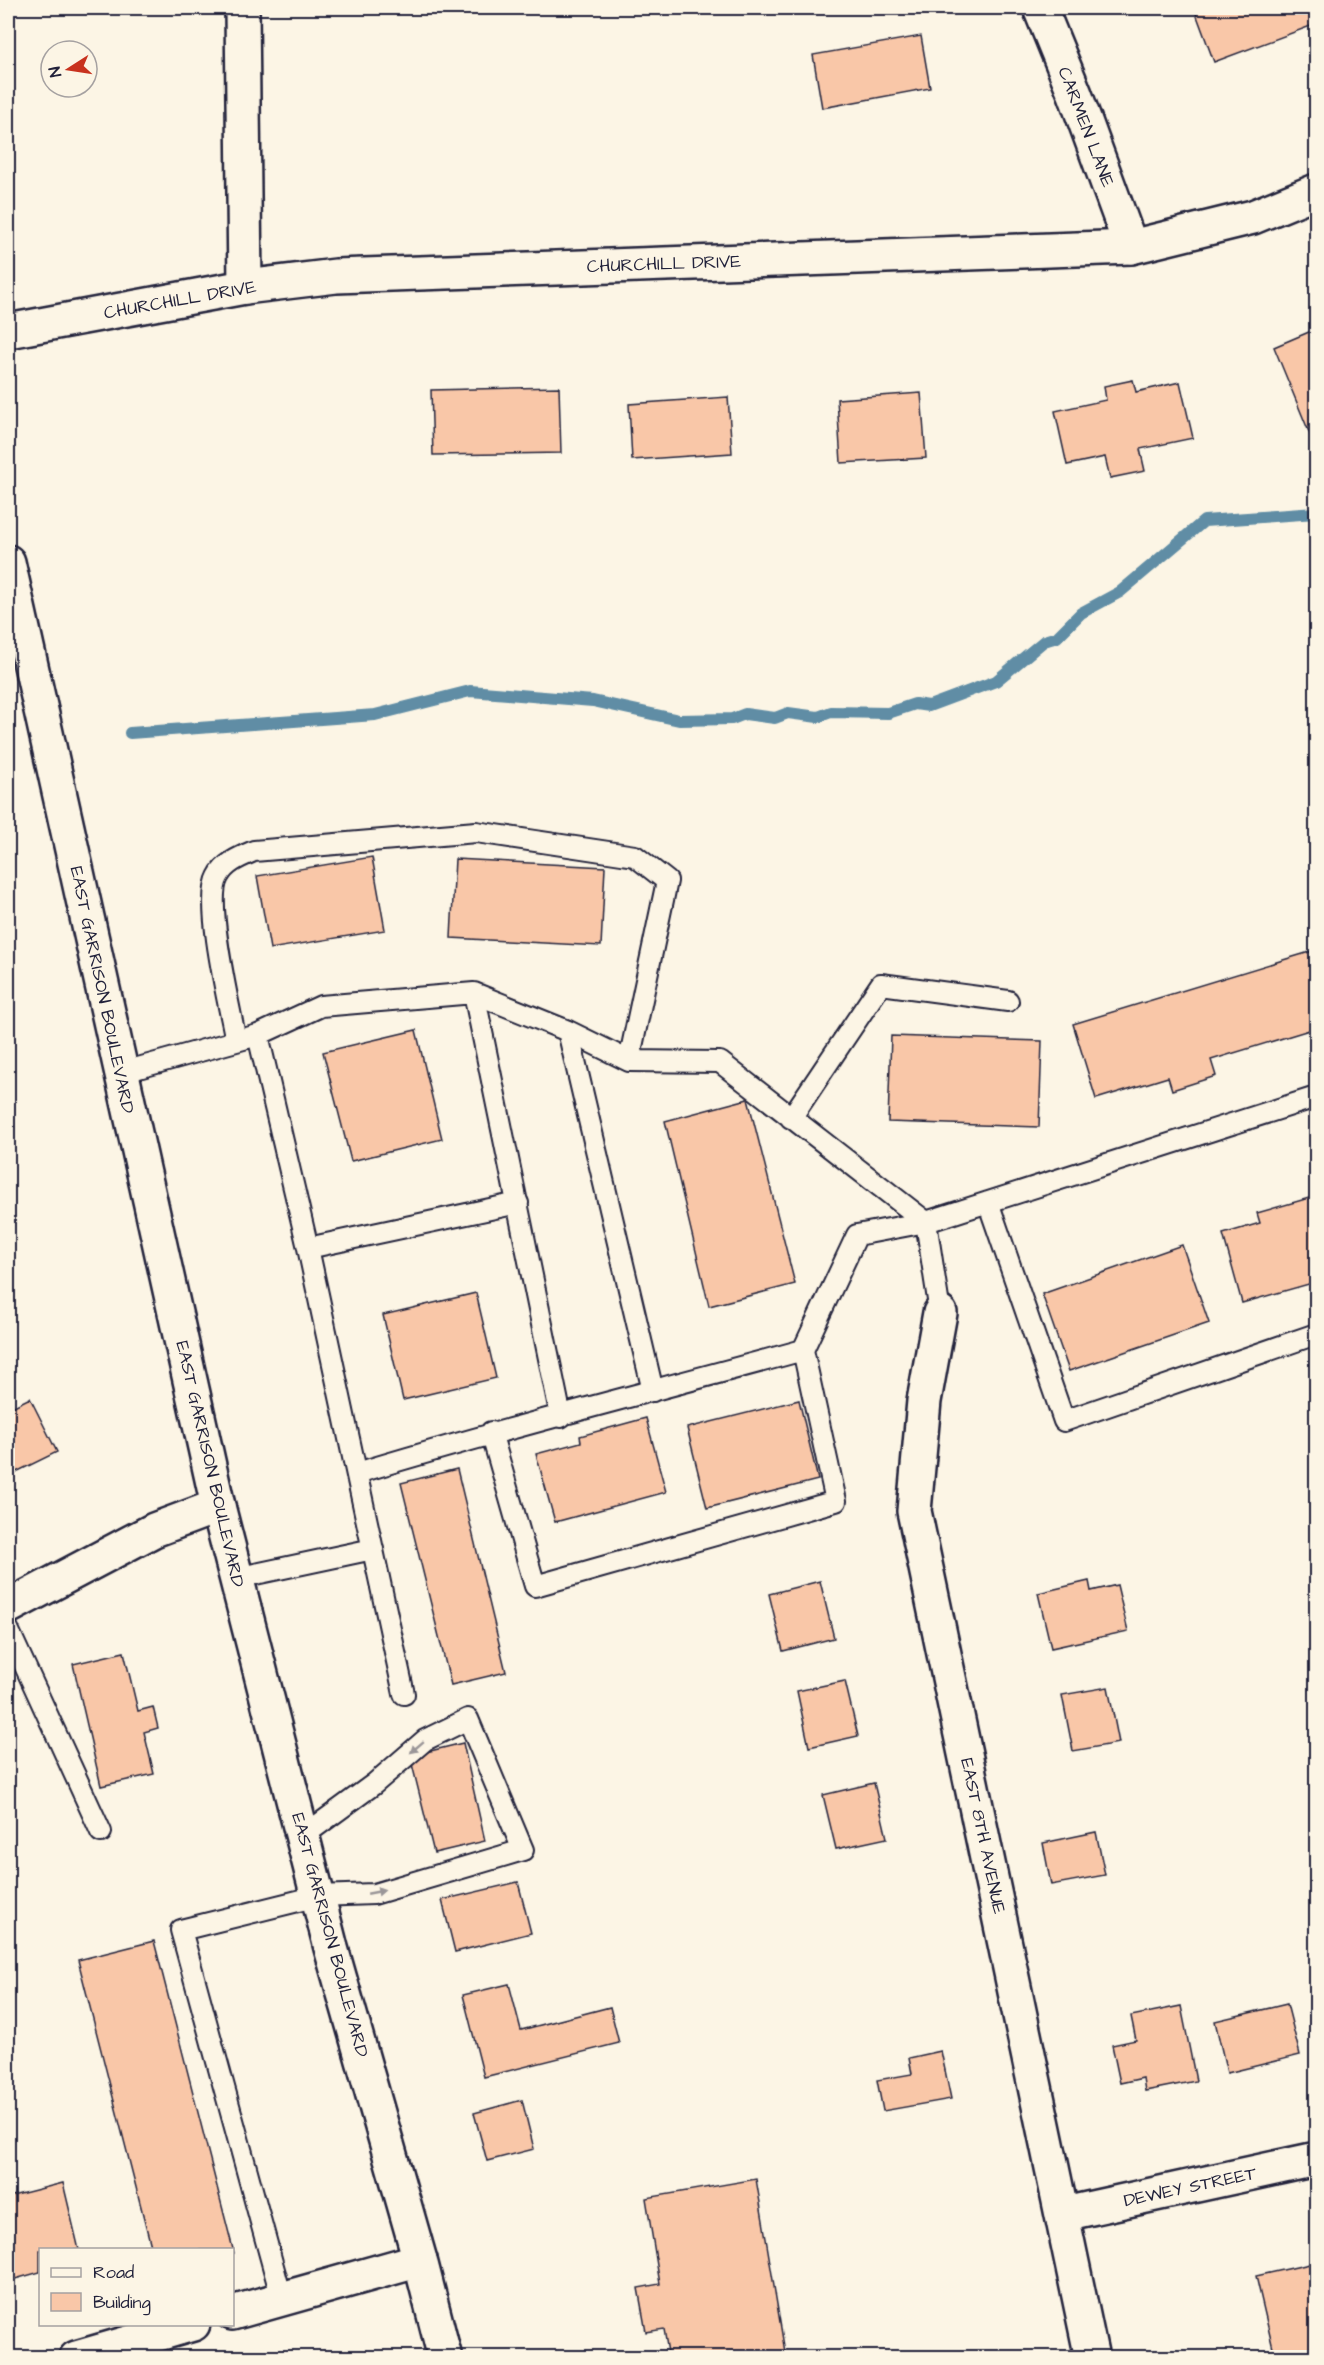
<svg xmlns="http://www.w3.org/2000/svg" width="1324" height="2365" font-family="'Architects Daughter',sans-serif">
<rect width="100%" height="100%" fill="#fcf5e5"/>
<filter id="ink" filterUnits="userSpaceOnUse"><feTurbulence type="fractalNoise" baseFrequency=".0167" numOctaves="2"/><feDisplacementMap in="SourceGraphic" scale="12" xChannelSelector="R" yChannelSelector="G"/><feConvolveMatrix kernelMatrix="1 2 1 2 8 2 1 2 1" color-interpolation-filters="sRGB"/></filter>
<g filter="url(#ink)">
<g fill="none" stroke-linecap="round" stroke-linejoin="round">
<path stroke="#608da5" stroke-width="12" d="M130 733 375 715 470 691 593 701 679 720 732 719 745 714 775 718 788 713 818 717 831 712 888 713 915 704 929 706 996 681 1044 641 1057 637 1081 613 1120 592 1204 521 1316 513"/>
</g>
<path fill="#f9c7a8" stroke="#22223b" stroke-width="1.5" d="M1194 8H1315L1316 24 1214 62Z
M921 36 930 88 822 108 813 55Z
M1316 329V449L1274 347Z
M1133 380 1136 392 1180 382 1193 438 1140 449 1145 471 1110 478 1105 457 1067 465 1055 411 1106 400 1104 386Z
M559 387 561 453 433 455 431 390Z
M921 393 926 458 841 463 837 399Z
M728 397 732 453 632 460 629 404Z
M372 857 385 930 270 949 257 876Z
M455 859 605 867 601 946 451 938Z
M1316 950V1028L1211 1060 1216 1076 1172 1090 1168 1077 1096 1099 1073 1024Z
M416 1030 442 1139 351 1161 323 1052Z
M891 1036 1042 1041 1039 1127 888 1122Z
M748 1099 795 1284 709 1306 665 1121Z
M1316 1196V1282L1242 1303 1223 1234 1260 1223 1257 1213Z
M1182 1245 1209 1323 1069 1371 1042 1294Z
M476 1293 496 1378 403 1400 383 1315Z
M30 1398 57 1452 8 1476V1409Z
M799 1400 818 1480 707 1508 687 1428Z
M646 1418 666 1492 555 1522 536 1454 581 1442 580 1436Z
M457 1469 506 1672 451 1685 401 1483Z
M820 1581 834 1638 783 1651 769 1594Z
M1089 1581 1091 1591 1117 1585 1128 1631 1051 1648 1038 1593Z
M124 1652 138 1711 153 1707 158 1728 144 1732 154 1774 101 1786 73 1664Z
M845 1681 858 1736 809 1747 797 1691Z
M1108 1687 1119 1743 1073 1751 1062 1695Z
M463 1743 485 1841 434 1853 410 1756Z
M874 1783 887 1838 836 1849 823 1795Z
M1096 1832 1105 1875 1051 1885 1043 1843Z
M518 1882 531 1933 455 1952 442 1900Z
M154 1941 234 2253H232V2250H152L78 1960Z
M509 1984 521 2030 610 2007 619 2043 484 2077 463 1995Z
M1287 2004 1300 2055 1227 2073 1215 2021Z
M1181 2006 1196 2081 1145 2091 1143 2078 1120 2083 1112 2045 1136 2040 1131 2016Z
M941 2051 951 2099 883 2111 877 2080 912 2074 909 2058Z
M522 2100 534 2149 487 2161 474 2113Z
M756 2179 786 2358H669L664 2329 646 2332 638 2288 660 2284 646 2198Z
M63 2183 79 2250H40V2272L8 2281V2197Z
M1310 2264 1316 2291V2347L1275 2357 1256 2276Z"/>
<g fill="none" stroke-linecap="round" stroke-linejoin="round">
<g stroke="#22223b" stroke-width="24">
<path id="lane" d="M568 1031 653 1391
M258 1035 321 1006 474 993
M236 1041C230 1009 204 902 218 877 225 863 240 857 254 851L476 832 635 856 667 881 629 1061
M120 1073 258 1035 308 1248 404 1694
M791 1118 881 984 1008 1001
M988 1202 1064 1421 1316 1334
M308 1248 518 1203
M803 1350 857 1235 926 1222 1316 1097
M561 1417 474 993 568 1031 629 1061 720 1062 926 1222 940 1313
M357 1473C504 1428 654 1391 803 1350L836 1501 535 1586 491 1432
M236 1578 373 1549
M8 1629 101 1832
M282 2299 181 1930 318 1896 374 1894 523 1850 468 1719 425 1740 374 1784 303 1836"/>
</g>
<g stroke="#22223b" stroke-width="38">
<path id="street" d="M242 8 245 287
M1040 8 1075 94 1131 247
M940 1313 924 1401 914 1511 1092 2358
M8 1607 154 1530 218 1506
M1064 2214 1316 2159
M232 2313 420 2260
M76 2358 193 2324"/>
</g>
<g stroke="#22223b" stroke-width="38">
<path id="secondary" d="M8 331 245 287 336 276 1131 247 1253 217 1316 191
M8 562 218 1506 331 1948 420 2260 445 2358"/>
</g>
<use href="#lane" stroke="#fcf5e5" stroke-width="20"/>
<use href="#street" stroke="#fcf5e5" stroke-width="33"/>
<use href="#secondary" stroke="#fcf5e5" stroke-width="33"/>
</g>
<defs><path id="oneway-solid" d="M-6-.8H1V-3.2L6.5 0L1 3.2V.8H-6Z" transform="scale(1.5)"/></defs>
<g fill="#9a9698">
<use href="#oneway-solid" transform="translate(417 1747) rotate(139)"/>
<use href="#oneway-solid" transform="translate(376 1892) rotate(-11)"/>
</g>
</g>
<g text-anchor="middle" dominant-baseline="central" stroke-width="4.5" stroke-linejoin="round" paint-order="stroke">
<g font-size="18" fill="#22223b" stroke="#fcf5e5">
<text transform="translate(1086 127) rotate(69)">CARMEN LANE</text>
<text transform="translate(664 264) rotate(-2)">CHURCHILL DRIVE</text>
<text transform="translate(180 300) rotate(-10)">CHURCHILL DRIVE</text>
<text transform="translate(102 990) rotate(78)">EAST GARRISON BOULEVARD</text>
<text transform="translate(210 1464) rotate(77)">EAST GARRISON BOULEVARD</text>
<text transform="translate(983 1836) rotate(78)">EAST 8TH AVENUE</text>
<text transform="translate(330 1935) rotate(75)">EAST GARRISON BOULEVARD</text>
<text transform="translate(1190 2187) rotate(-12)">DEWEY STREET</text>
</g>
</g>
<rect width="1324" height="2365" fill="none" stroke="#fcf5e5" stroke-width="30"/>
<rect x="15" y="15" width="1294" height="2335" fill="none" stroke="#22223b" stroke-width="2" filter="url(#ink)"/>
<rect x="39" y="2248" width="195" height="78" fill="#fcf5e5" stroke="#a5a1a1" stroke-width="1.5"/>
<rect x="51" y="2268" width="30" height="9" fill="#fcf5e5" stroke="#a5a1a1" stroke-width="1.5"/>
<text x="93" y="2278" font-size="18" fill="#22223b">Road</text>
<rect x="51" y="2293" width="30" height="18" fill="#f9c7a8" stroke="#a5a1a1" stroke-width="1.5"/>
<text x="93" y="2308" font-size="18" fill="#22223b">Building</text>
<g transform="translate(69 69) rotate(258)"><circle r="28" fill="#fcf5e5" stroke="#a5a1a1" stroke-width="1.5"/>
<path d="M0-4.5L10 22L0 15L-10 22Z" fill="#c8321e"/>
<text y="-9" font-size="16" font-weight="bold" text-anchor="middle" fill="#22223b">N</text>
</g>
</svg>
